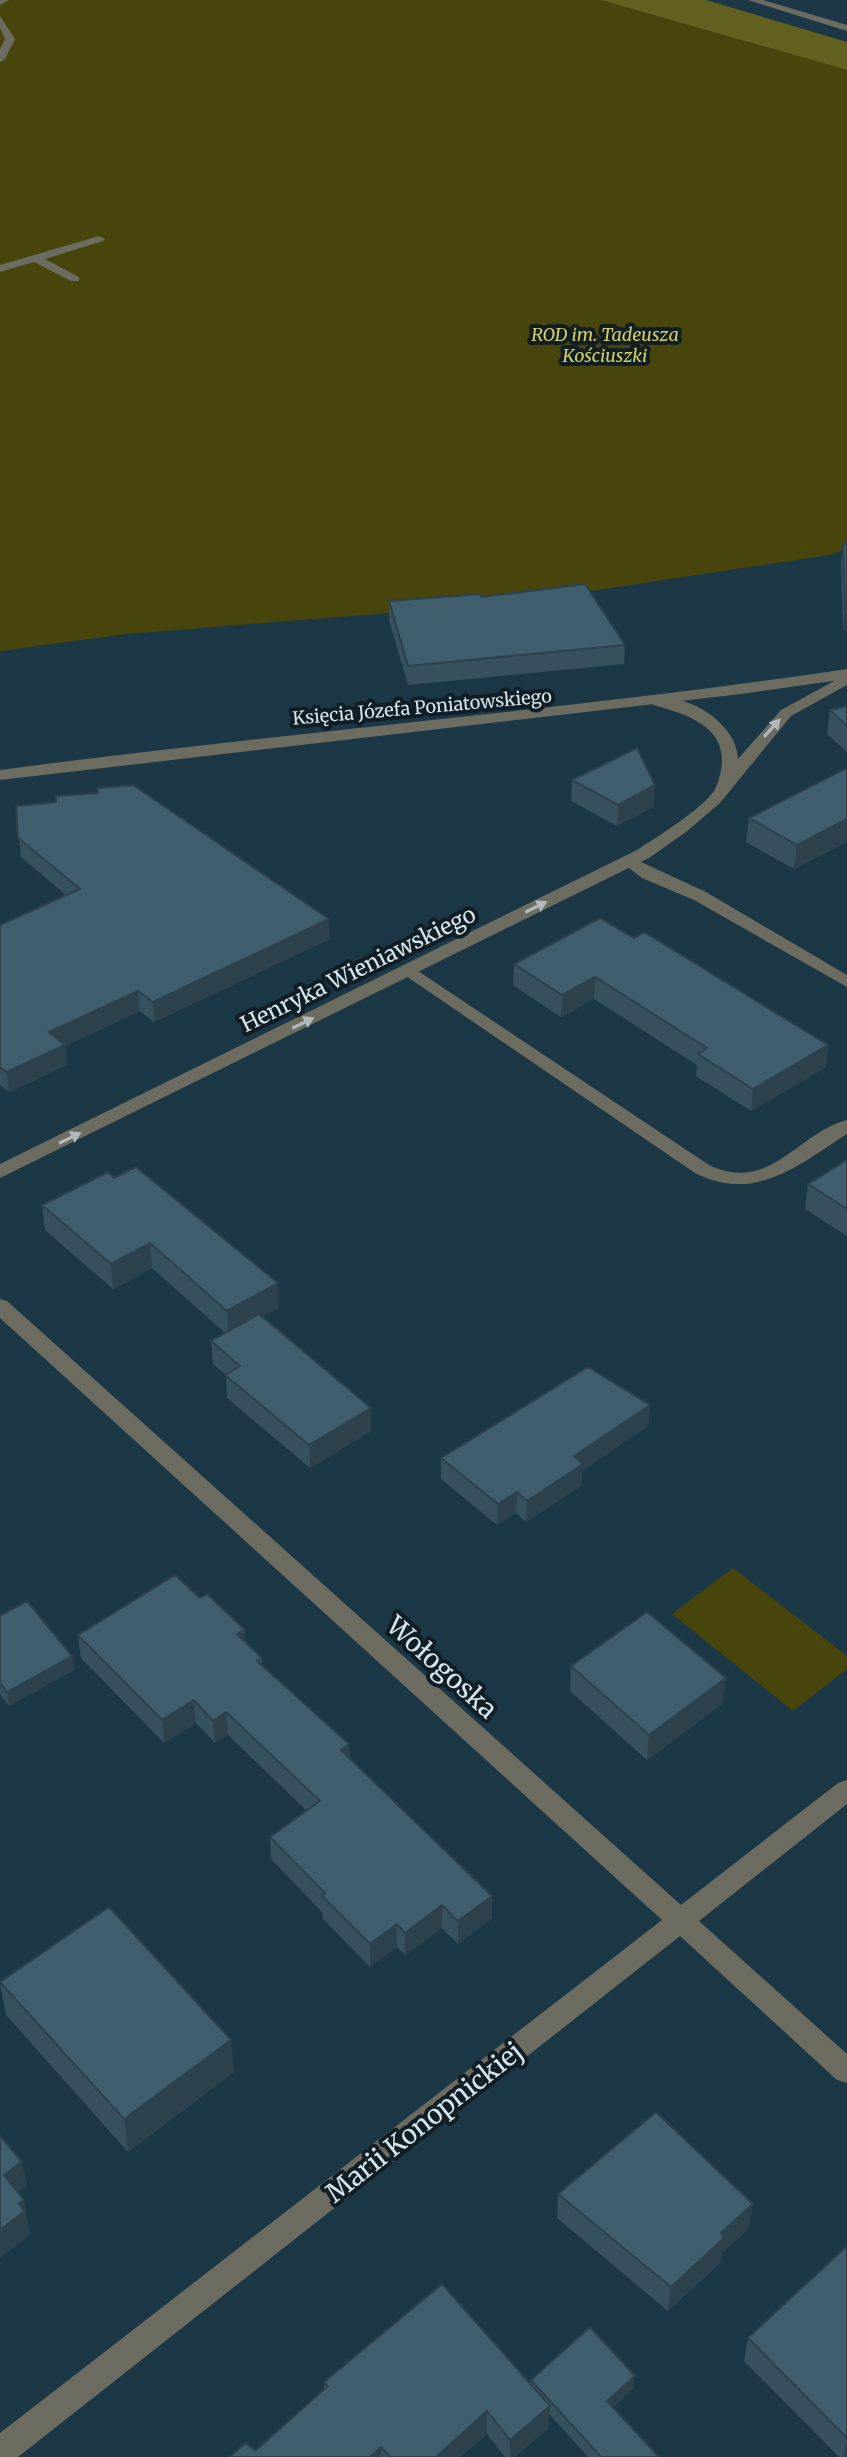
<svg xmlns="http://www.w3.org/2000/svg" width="847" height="2457" font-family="Merriweather,serif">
<rect width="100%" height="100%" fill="#1c3847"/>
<path fill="#48460d" d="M0 0H601L847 70V549L829 555 578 593 439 609 126 634 0 651Z
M733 1568 847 1656V1669L793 1711 672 1614Z"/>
<path fill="#636120" d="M601 0H706L847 42V70Z"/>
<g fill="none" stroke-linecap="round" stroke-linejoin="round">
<path fill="#6c6c60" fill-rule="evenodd" d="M628 856 706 892 847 975V987L694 900 642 878 620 861Z
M409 965 709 1165C770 1194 797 1133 847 1120V1134C797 1166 755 1203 695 1173L403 974 400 970 403 966Z"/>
<path fill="#6c6c60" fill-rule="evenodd" d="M0 0H9L0 5Z
M0 16 15 39 5 59 0 62V49L5 39 0 28Z
M99 236 105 239 103 241 45 259 79 277V281H71L34 262 0 272V265Z
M847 674V685L791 716 720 803 686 832 649 858 0 1178V1164L637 850C654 839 709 805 716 787 737 734 699 717 653 705V699C687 692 737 723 738 759L781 710Z
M0 1299 7 1301 681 1905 838 1783 847 1780V1804L699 1921 847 2054V2083L837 2080 680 1936 18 2457H0V2433L662 1920 0 1318Z"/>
<path fill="#6c6c60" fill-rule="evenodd" d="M748 0H763L847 25V31Z
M847 669V679L741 694 0 780V770C282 732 566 711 847 669Z"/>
</g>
<path fill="#38515f" d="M843 544 847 629 843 630 841 563Z
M481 597 625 645 624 664 408 685 389 620V601Z
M847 706V752L827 734 830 710Z
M847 768V842L794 869 746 842 749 818Z
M572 780 655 785 653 807 617 826 571 801Z
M16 806 330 939 154 1022 140 1011 65 1046 67 1065 9 1092 0 1085V925L66 895 21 857Z
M634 938 828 1045 826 1067 751 1111 696 1076 697 1065 594 999 561 1017 513 985 514 964Z
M847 1160V1236L805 1209 808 1184Z
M42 1205 278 1283 279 1308 262 1317 371 1431 310 1468 227 1398 226 1375 213 1364 211 1341 225 1333 152 1268 113 1289 45 1230Z
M650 1405 648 1426 582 1471 581 1486 526 1522 516 1513 497 1525 441 1479V1458Z
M0 1616 72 1656 74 1670 9 1706 0 1694Z
M78 1635 245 1642 262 1658V1665L349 1744 350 1758 492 1918 458 1944 442 1928 405 1955 397 1947 370 1967 323 1919 322 1912 271 1859 270 1837 307 1811 228 1735 215 1743 196 1723 164 1743 81 1658Z
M571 1666 723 1703 647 1760 570 1691Z
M0 1982 234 2072 128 2152 6 2015Z
M558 2194 749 2228 722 2253 721 2262 668 2311 557 2218Z
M847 2246V2455L845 2457H839L744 2361 748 2338Z
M531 2380 633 2389 613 2407 659 2457H588L549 2414 548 2428 515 2457H505L487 2434 460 2457H229L255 2451 324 2390V2382L530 2384Z"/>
<path fill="#2e424d" d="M845 610H847V629L843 630Z
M655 785 653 807 617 826 618 805Z
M847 819V842L794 869 797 845Z
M329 919 330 939 154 1022 153 1002Z
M595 977 594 999 561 1017 562 995Z
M138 991 140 1011 65 1046 67 1065 9 1092 7 1072 49 1032Z
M828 1045 826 1067 751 1111 753 1089Z
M150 1243 152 1268 113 1289 111 1264Z
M278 1283 279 1308 228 1336 227 1311Z
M650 1405 648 1426 582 1471 581 1486 526 1522 527 1501 574 1456Z
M371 1408V1431L310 1468 309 1445Z
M517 1492 516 1513 497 1525 498 1504Z
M245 1630 246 1653 237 1634Z
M72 1656 74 1670 9 1706 7 1692Z
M726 1678 723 1703 647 1760 649 1735Z
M194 1700 196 1723 164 1743 162 1720Z
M226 1712 228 1735 215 1743 213 1721Z
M349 1744 350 1767 341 1750Z
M492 1896V1918L458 1944V1921Z
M442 1905V1928L405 1955V1933Z
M397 1924V1947L370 1967V1944Z
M231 2040 234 2072 128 2152 124 2119Z
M22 2162 27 2186 9 2199 4 2175Z
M24 2200 30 2235 0 2258V2230L19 2204Z
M753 2204 749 2228 722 2253 721 2262 668 2311 671 2287 721 2233Z
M635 2376 633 2389 606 2413 607 2401Z
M550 2406 548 2428 515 2457H510V2440Z
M487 2411V2434L460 2457H436Z
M847 2439V2455L843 2457Z
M381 2447V2457H370Z"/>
<path fill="#415e6e" stroke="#2e424d" stroke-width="2" d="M847 543V610H845L843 544Z
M585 584 625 645 408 666 389 601 480 594 481 597Z
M847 706V726L830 710Z
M637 748 655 785 618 805 572 780Z
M847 768V819L797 845 749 818Z
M133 785 329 919 153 1002 138 991 49 1032 65 1045 7 1072 0 1067V925L80 889 18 838 16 806 56 802V796L98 793V788Z
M600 918 634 938 644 932 828 1045 753 1089 698 1054 707 1048 595 977 562 995 514 964Z
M847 1160V1209L808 1184Z
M136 1167 278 1283 227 1311 150 1243 111 1264 42 1205 108 1172 114 1178Z
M259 1314 371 1408 309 1445 225 1375 240 1366 211 1341Z
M588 1367 650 1405 574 1456 583 1464 527 1501 517 1492 498 1504 441 1458Z
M175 1575 200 1598 207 1594 245 1630 237 1634 262 1658 257 1661 349 1744 341 1750 492 1896 458 1921 442 1905 405 1933 397 1924 370 1944 322 1896 325 1893 270 1837 320 1801 226 1712 213 1721 194 1700 162 1720 78 1635Z
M27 1601 72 1656 7 1692 0 1683V1616Z
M647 1612 726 1678 649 1735 571 1666Z
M109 1907 231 2040 124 2119 0 1982Z
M656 2112 753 2204 721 2233 724 2238 671 2287 558 2194Z
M0 2136 22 2162 4 2175 24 2200 19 2204 25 2211 0 2230Z
M847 2246V2438L748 2338Z
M442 2284 550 2406 510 2440 487 2411 436 2457H390L381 2447 370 2457H229L246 2443 255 2451 328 2386 324 2382Z
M590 2327 635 2376 607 2401 659 2457H601L531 2380Z"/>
<defs><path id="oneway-solid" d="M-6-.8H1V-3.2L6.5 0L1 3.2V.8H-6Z" transform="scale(2)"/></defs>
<g fill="#b0babc">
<use href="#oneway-solid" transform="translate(772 728) rotate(-48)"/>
<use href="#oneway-solid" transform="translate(536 907) rotate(-26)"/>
<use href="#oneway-solid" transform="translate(303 1023) rotate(-26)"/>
<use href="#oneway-solid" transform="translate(70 1138) rotate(-26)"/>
</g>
<g text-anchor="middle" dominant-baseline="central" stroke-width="8" stroke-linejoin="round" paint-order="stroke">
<g font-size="18" font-style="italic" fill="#d5d15f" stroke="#121e25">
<text x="605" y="334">ROD im. Tadeusza<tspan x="605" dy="21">Kościuszki</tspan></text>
</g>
<g font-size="18" fill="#d4e4ed" stroke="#121e25">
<text transform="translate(422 707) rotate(-5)">Księcia Józefa Poniatowskiego</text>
</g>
<g font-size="22" fill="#d4e4ed" stroke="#121e25">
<text transform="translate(358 969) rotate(-26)">Henryka Wieniawskiego</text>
</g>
<g font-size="26" fill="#d4e4ed" stroke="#121e25">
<text transform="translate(442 1667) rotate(42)">Wołogoska</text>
<text transform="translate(424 2122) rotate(-38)">Marii Konopnickiej</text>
</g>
</g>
</svg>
